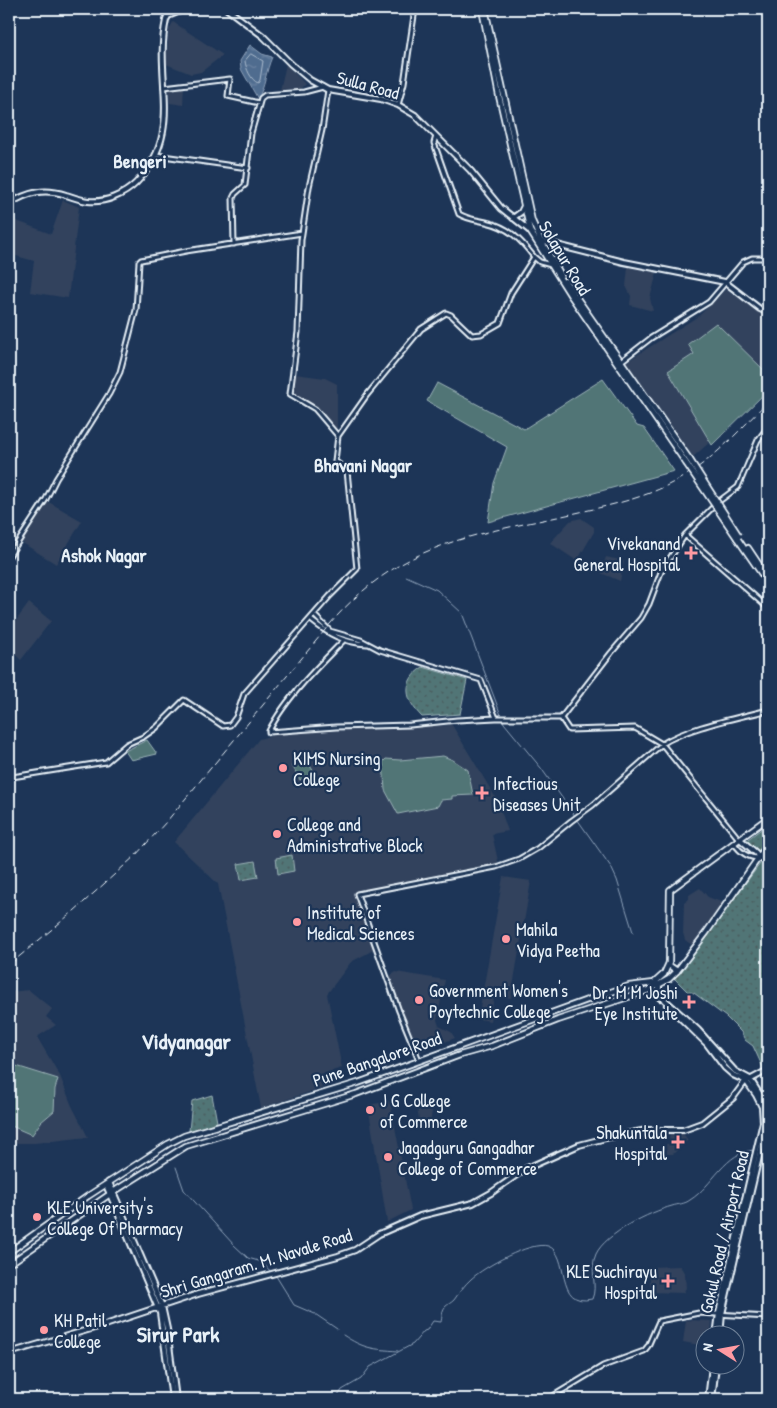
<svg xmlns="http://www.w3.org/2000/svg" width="777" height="1408" font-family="'Patrick Hand',sans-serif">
<defs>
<pattern id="park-dots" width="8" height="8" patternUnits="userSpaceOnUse" patternTransform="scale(1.25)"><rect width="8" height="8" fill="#517576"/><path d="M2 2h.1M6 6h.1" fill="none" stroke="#4c5e60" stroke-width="1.8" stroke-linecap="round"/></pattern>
<pattern id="water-ripples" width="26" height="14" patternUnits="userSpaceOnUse" patternTransform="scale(1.25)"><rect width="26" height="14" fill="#506c8f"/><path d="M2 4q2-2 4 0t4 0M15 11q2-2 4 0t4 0" fill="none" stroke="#6981a0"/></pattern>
</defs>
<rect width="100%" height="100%" fill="#1d3557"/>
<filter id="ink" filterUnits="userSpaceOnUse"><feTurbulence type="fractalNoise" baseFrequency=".02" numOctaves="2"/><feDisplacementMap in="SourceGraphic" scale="10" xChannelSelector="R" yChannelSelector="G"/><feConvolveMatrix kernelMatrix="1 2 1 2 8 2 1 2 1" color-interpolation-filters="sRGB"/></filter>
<g filter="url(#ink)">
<path fill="#31425d" d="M173 22 223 55 201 72 191 74 166 64 169 30Z
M286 64 305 84 300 89 280 90Z
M184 85 183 105 170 103 169 88Z
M63 200 79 207 68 298 30 292 34 261 9 254V218L51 234Z
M628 267 657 273 650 298 653 311 630 305 631 296 626 286Z
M726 289 768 319V374L716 324 694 354 668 371 710 442 693 457 626 362 700 315Z
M295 374 325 378 337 384V430L311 406 294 393Z
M47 501 82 521 56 564 21 542Z
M581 518 594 527V532L577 561 550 543 570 521Z
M606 557 624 561 620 581 601 573Z
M29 603 51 621 21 660 9 648V630Z
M452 725 497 800 508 831 492 834 498 861 496 867 360 897 379 947 351 962 327 994 342 1068 318 1075 322 1088 261 1108 218 884 174 842 259 739 280 733Z
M503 877 531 881 511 998 496 996 494 997 490 1021 478 1019Z
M700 888 708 897 724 903 692 945 685 940 683 933 684 903 689 899V895Z
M396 972 445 980 437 1020 439 1026 451 1032 455 1038 417 1053 388 977Z
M29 990 52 1009 46 1017 56 1025 37 1037 60 1076 72 1106 88 1137 35 1143H9V992Z
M423 1097 432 1111 430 1126 420 1128 416 1101Z
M390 1101 411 1210 387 1222 368 1105Z
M670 1131 682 1132 688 1140 673 1154H667L666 1144H669Z
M680 1266 685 1274 686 1288 683 1293 650 1292V1267Z
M686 1320 712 1321 711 1335 704 1336V1346L683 1342Z"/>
<path fill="#517576" stroke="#9cb3b7" d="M716 323 768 374V390L712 445 668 371 694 354 688 344Z
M603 379 637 426 644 428 674 471 488 522 494 483 507 447 427 401 437 383 524 429Z
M147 740 157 754 131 760 125 751Z
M443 756 453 760 468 770 473 795 452 796V799L441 800 438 806 398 814 385 790 383 762 386 759 400 760Z
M305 758 314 772 300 780 292 765Z
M9 1065H13L58 1079 55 1089 54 1111 41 1122 32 1135 9 1125Z"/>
<path fill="url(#park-dots)" stroke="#9cb3b7" d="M423 667 467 680 460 714 422 717C405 700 401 681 423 667Z
M768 824V840L759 853 744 842Z
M292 855 294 871 278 874 276 858Z
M763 860 768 861V1068L764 1070 753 1046 745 1040 741 1032 726 1017 694 993 688 992 674 978Z
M255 861 258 877 241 880 238 864Z
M212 1095 217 1122 189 1131 192 1101Z"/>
<path fill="url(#water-ripples)" stroke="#8da1b9" d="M250 45 262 54 272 57C266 71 265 85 258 99L241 69 240 61Z"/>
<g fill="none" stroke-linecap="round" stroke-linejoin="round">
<path stroke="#abbcce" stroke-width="1" d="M251 54 263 61 260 80 258 83C251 80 246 69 245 61Z"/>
<path stroke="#8da1b9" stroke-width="1" d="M406 576 437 590 462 613 504 723 541 768 611 867 617 880 633 932
M762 1150 768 1149
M176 1167 184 1190 234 1245 248 1258 262 1262 271 1272
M276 1276 294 1305 315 1314 337 1329
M343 1335C364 1349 373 1349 398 1351
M338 1399V1396L342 1390 361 1379 370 1367 413 1344 424 1331 427 1330 433 1321 441 1322C442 1318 442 1310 445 1307 448 1304 451 1303 454 1300 459 1293 464 1285 471 1279 484 1267 530 1241 548 1246 571 1254 554 1308 592 1299 598 1286 589 1269 596 1254 606 1233 650 1212 672 1206 678 1204 685 1204 690 1200 713 1186 725 1151 755 1150"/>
<g stroke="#e8f1f8" stroke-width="7">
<path id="tertiary" d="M164 87 230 79 228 96 259 103
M328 90 322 130 309 187 301 240 298 332 290 394 315 409 338 436
M398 105 404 83 415 9
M436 136 434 143 459 214C467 219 477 220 486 222 509 227 520 239 534 257
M156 155 248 168
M234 244 233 198 235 194 245 185 251 133 261 98 265 95 304 92 323 87
M620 362 651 338 709 302 743 262 752 258H768
M685 535 768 608
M9 556 46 499 56 479 109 394 120 372 136 310 139 262 141 260 186 251 302 233
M315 616 330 631 361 640 380 650 481 680 496 718
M311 620C328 634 344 643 367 644
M561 718 611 653 641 618 649 604 661 572 685 535 718 502 738 487 758 440 768 427
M561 718 569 730 635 728 662 744 739 839
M269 731C285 699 319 665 344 640
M269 732 336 727 410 725 457 720 496 718H561
M9 774 12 777 106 762 127 744 143 737 156 728 184 700 223 726 230 725 236 717 244 694 330 596 357 569 347 471 335 461 338 436 367 395 421 329 446 313 451 315 472 335 481 334 500 323 511 293 534 257 540 262 551 265
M734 843C740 852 748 858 759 858
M419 1060 399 1011 357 894 496 867 519 859 538 848 571 821 593 805 662 744C688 727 738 718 768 710
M548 1399 603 1366 644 1351 648 1346 659 1321 699 1313 768 1317"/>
</g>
<g stroke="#e8f1f8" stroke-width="8">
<path id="secondary" d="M166 9 167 18
M227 9 263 36 291 64 310 80 328 90 381 99 398 105 415 115 470 170 501 208 530 231
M9 204C28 192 44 188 66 195 73 197 80 200 88 201 105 203 124 195 136 183 186 131 153 80 166 20L168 16 185 9
M513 218 521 212 524 206
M541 241 624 262 725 282 760 309 768 313
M740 839 756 853 759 858H768
M669 963 670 966 677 971
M659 984V991L665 1000 698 1030 735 1071 750 1079 759 1093 766 1106V1124L764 1136 737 1250 722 1314 720 1336
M649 990 654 991 660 998
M667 1005 707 1044 725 1068 733 1075 746 1081 756 1095 762 1107 763 1122 734 1246 719 1313 716 1336
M109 1182 162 1306 167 1329 176 1399
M106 1185 160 1313 172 1399
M9 1353 108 1324 198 1294 338 1256 355 1250 379 1234 420 1216 473 1203 491 1193 525 1169 579 1145 610 1137 647 1130H683L702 1123 733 1098 744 1083 768 1070
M708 1399 712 1366
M712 1399 716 1366"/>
</g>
<g stroke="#e8f1f8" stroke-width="8">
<path id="primary" d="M482 9 499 96 530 231 571 296 686 463
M485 9 532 221 541 241 561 275
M565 281 690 460
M737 538 768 583
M748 548 768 578
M9 1252 88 1196 168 1144 184 1136 358 1083 590 999 629 986 654 983 664 974 669 963 670 890 768 818
M9 1264 110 1194 186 1146 356 1094 460 1055 492 1046 558 1020 649 990 669 979 677 971 706 933 768 844"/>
</g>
<use href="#tertiary" stroke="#1d3557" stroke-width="3"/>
<use href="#secondary" stroke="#1d3557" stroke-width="4"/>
<use href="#primary" stroke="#1d3557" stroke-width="4.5"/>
<path stroke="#e8f1f8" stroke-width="1" stroke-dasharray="8 4" stroke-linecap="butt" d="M9 965 74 911 135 856 167 821 330 624C358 591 392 565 433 549 478 531 533 523 580 512 612 505 644 498 674 482 711 463 739 431 768 401"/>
<g stroke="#e8f1f8" stroke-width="8" stroke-linecap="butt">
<path id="primary-bridge" d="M690 460 739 536
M686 463 737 538"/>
</g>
<use href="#primary-bridge" stroke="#1d3557" stroke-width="4.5"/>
</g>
</g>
<g fill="#ff9aa2" stroke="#1d3557" stroke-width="2">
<path d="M688.5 545.5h5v5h5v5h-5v5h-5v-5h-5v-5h5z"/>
<circle cx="283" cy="768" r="5"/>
<path d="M479.5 785.5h5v5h5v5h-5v5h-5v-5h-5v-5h5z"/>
<circle cx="277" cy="834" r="5"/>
<circle cx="297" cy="922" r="5"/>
<circle cx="506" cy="939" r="5"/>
<circle cx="419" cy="1000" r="5"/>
<path d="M686.5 994.5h5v5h5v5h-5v5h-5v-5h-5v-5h5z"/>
<circle cx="370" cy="1110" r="5"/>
<path d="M675.5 1134.5h5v5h5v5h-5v5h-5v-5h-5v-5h5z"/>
<circle cx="388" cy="1157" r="5"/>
<circle cx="37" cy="1217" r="5"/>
<path d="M665.5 1273.5h5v5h5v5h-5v5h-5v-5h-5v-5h5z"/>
<circle cx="44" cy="1330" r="5"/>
</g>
<g text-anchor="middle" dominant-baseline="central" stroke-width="4.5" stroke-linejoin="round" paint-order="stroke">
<g font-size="18" fill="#e8f1f8" stroke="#1d3557">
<text transform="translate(368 85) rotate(15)">Sulla Road</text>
<text transform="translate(565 258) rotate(59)">Solapur Road</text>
<text transform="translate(377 1059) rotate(-19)">Pune Bangalore Road</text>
<text transform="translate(724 1232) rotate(-77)">Gokul Road / Airport Road</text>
<text transform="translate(256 1263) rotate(-17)">Shri Gangaram. M. Navale Road</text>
</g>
<g font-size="18" fill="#e8f1f8" stroke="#1d3557" text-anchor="start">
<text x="680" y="543" text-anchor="end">Vivekanand<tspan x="680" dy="21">General Hospital</tspan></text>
<text x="293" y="758">KIMS Nursing<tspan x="293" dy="21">College</tspan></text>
<text x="493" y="783">Infectious<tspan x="493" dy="21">Diseases Unit</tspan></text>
<text x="287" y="824">College and<tspan x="287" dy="21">Administrative Block</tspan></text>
<text x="307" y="912">Institute of<tspan x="307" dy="21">Medical Sciences</tspan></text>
<text x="516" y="929">Mahila<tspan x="516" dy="21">Vidya Peetha</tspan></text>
<text x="429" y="990">Government Women's<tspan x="429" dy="21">Poytechnic College</tspan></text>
<text x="678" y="992" text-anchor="end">Dr. M M Joshi<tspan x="678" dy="21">Eye Institute</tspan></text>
<text x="380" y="1100">J G College<tspan x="380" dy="21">of Commerce</tspan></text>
<text x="667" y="1132" text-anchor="end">Shakuntala<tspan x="667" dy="21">Hospital</tspan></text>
<text x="398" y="1147">Jagadguru Gangadhar<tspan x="398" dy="21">College of Commerce</tspan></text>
<text x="47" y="1207">KLE University's<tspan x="47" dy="21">College Of Pharmacy</tspan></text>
<text x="657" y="1271" text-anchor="end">KLE Suchirayu<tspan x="657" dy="21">Hospital</tspan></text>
<text x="54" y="1320">KH Patil<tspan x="54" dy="21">College</tspan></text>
</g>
<g font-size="19" font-weight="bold" fill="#e8f1f8" stroke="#1d3557">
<text x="140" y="161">Bengeri</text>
<text x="363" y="465">Bhavani Nagar</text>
<text x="104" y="555">Ashok Nagar</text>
</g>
<g font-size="22" font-weight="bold" fill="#e8f1f8" stroke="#1d3557">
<text x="186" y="1041">Vidyanagar</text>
<text x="178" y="1334">Sirur Park</text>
</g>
</g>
<rect width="777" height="1408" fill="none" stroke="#1d3557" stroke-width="30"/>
<rect x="15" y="15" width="747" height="1378" fill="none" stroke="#e8f1f8" stroke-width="2" filter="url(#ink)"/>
<g transform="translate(720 1350) rotate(281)"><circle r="24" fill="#1d3557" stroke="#6e8097"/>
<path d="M0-4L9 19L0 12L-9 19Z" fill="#ff9aa2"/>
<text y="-8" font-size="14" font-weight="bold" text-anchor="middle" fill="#e8f1f8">N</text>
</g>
</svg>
